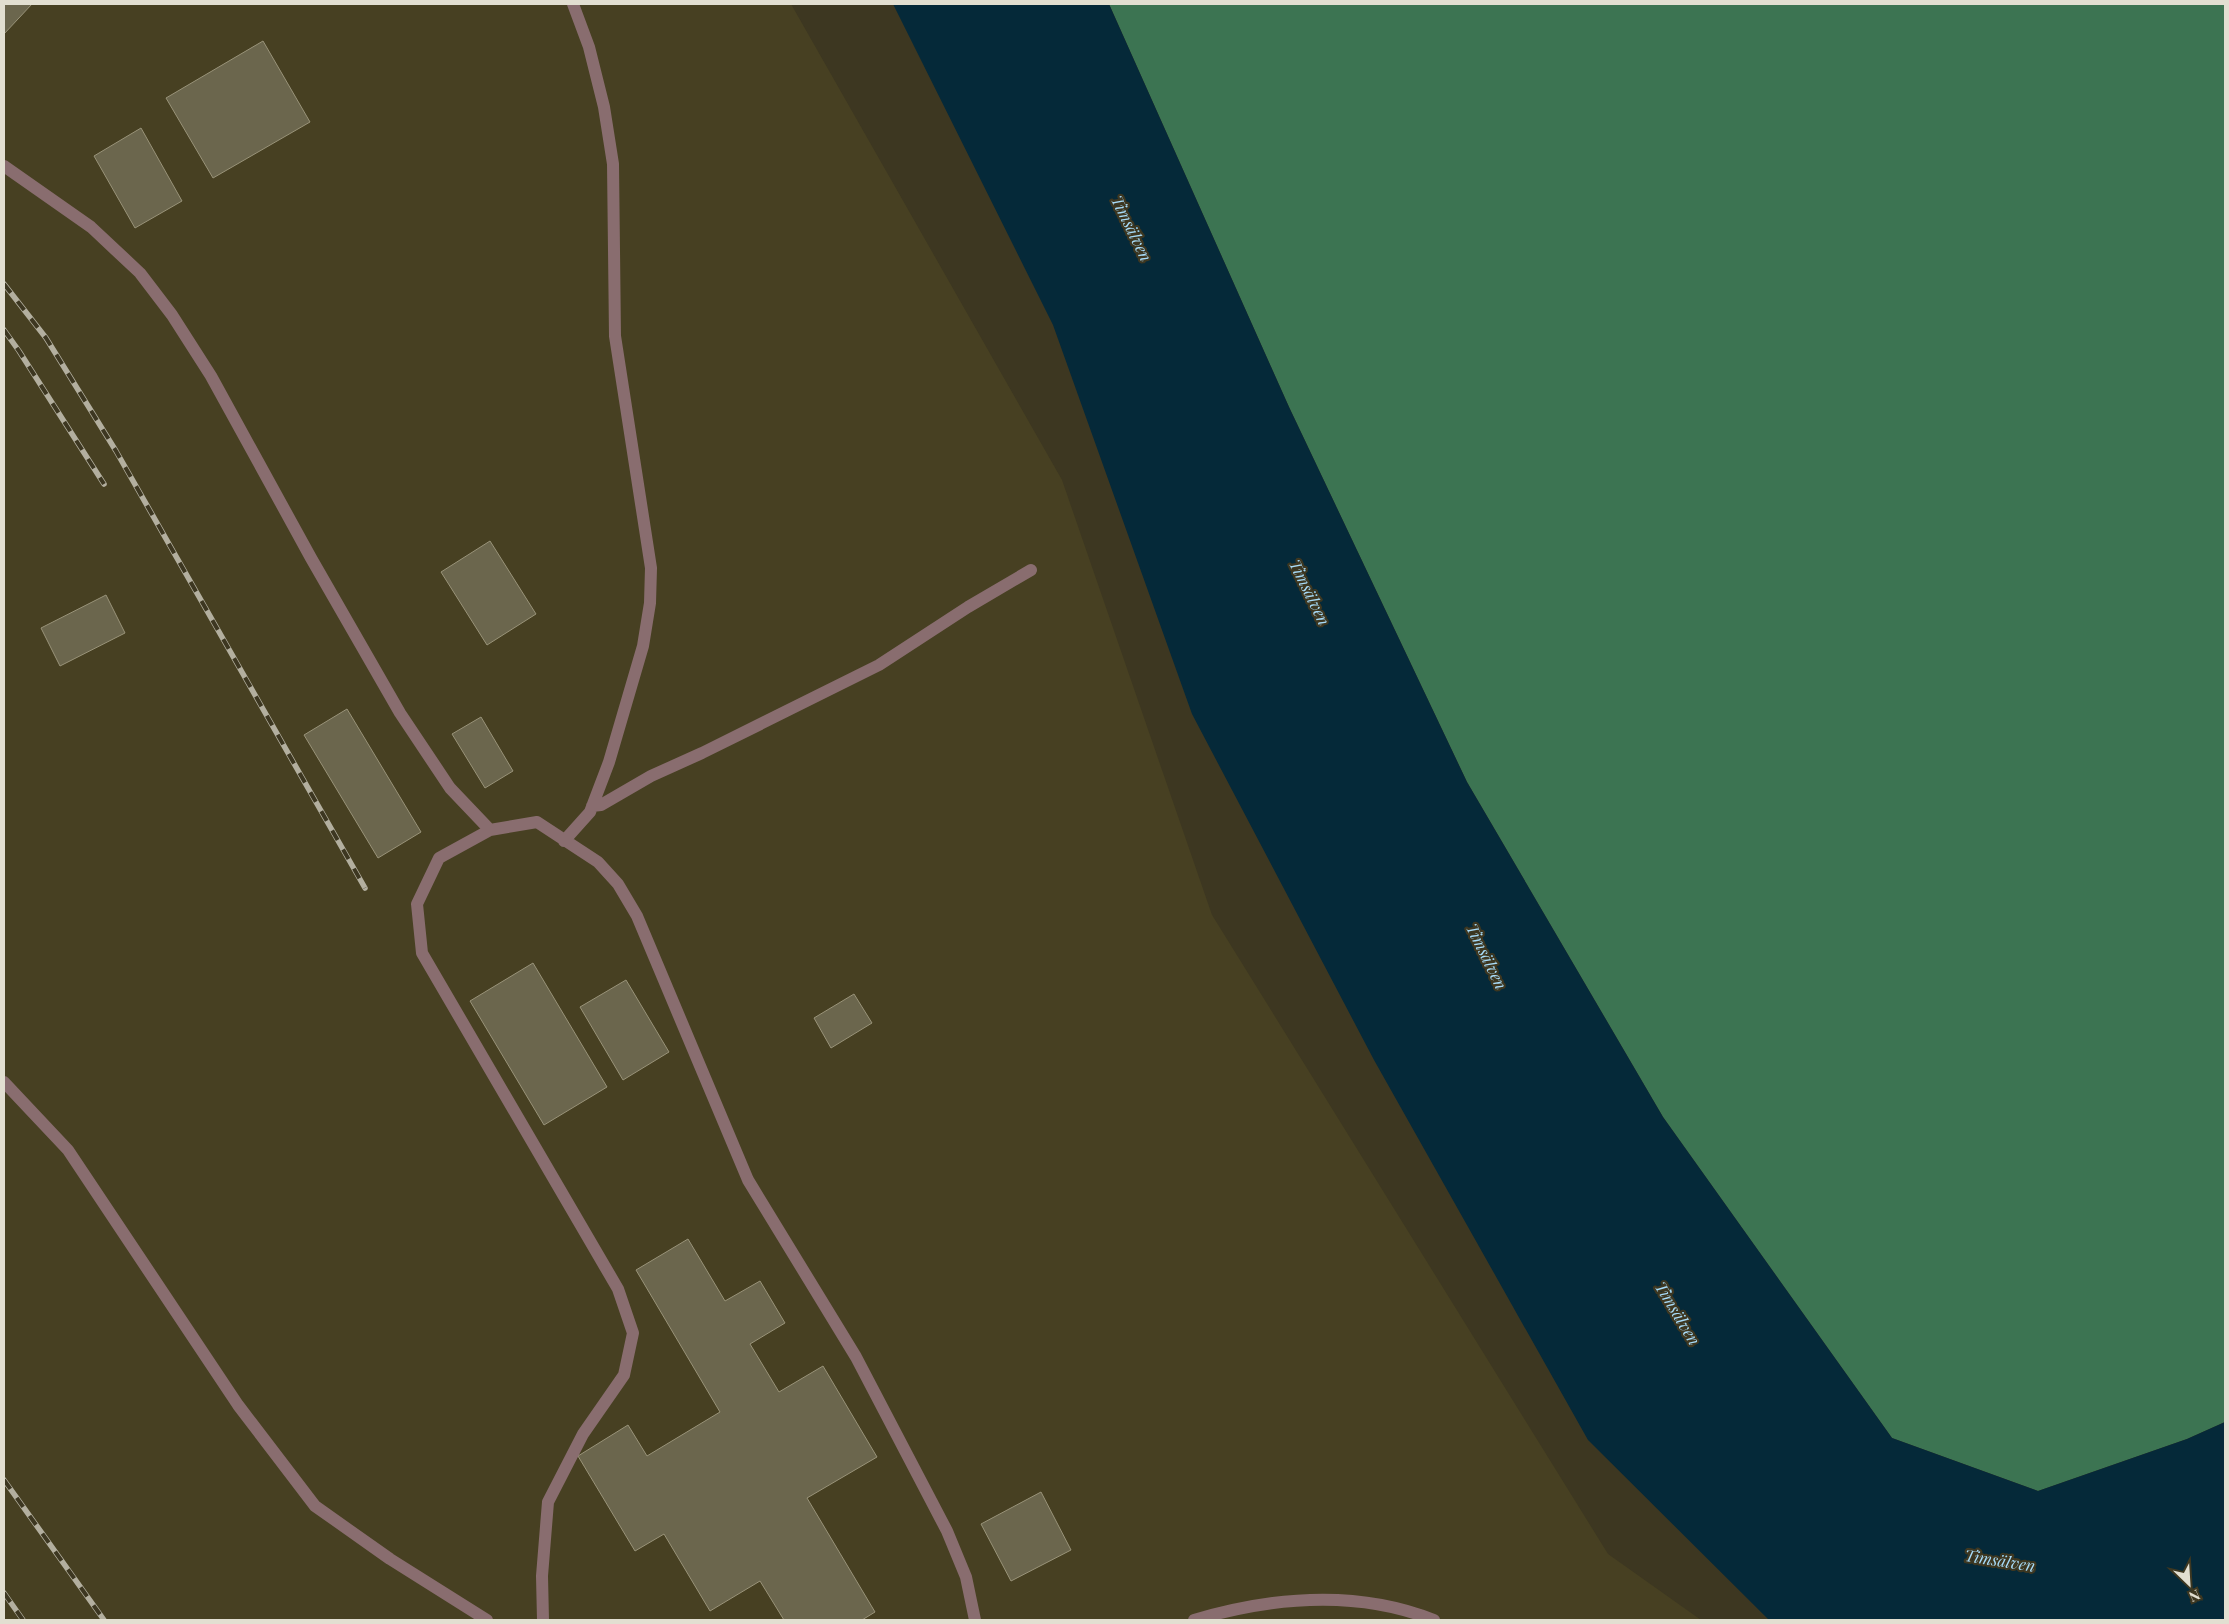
<svg xmlns="http://www.w3.org/2000/svg" width="2229" height="1624" font-family="'Playfair Display',serif">
<rect width="100%" height="100%" fill="#3d3721"/>
<path fill="#474022" d="M4 4H791L1062 480 1212 915 1608 1554 1701 1620H4Z"/>
<path fill="#3c7452" d="M1109 4H2225V1422L2187 1439 2038 1491 1892 1438 1663 1117 1467 782 1289 407Z"/>
<path fill="#052939" d="M893 4H1109L1289 407 1467 782 1663 1117 1892 1438 2038 1491 2187 1439 2225 1422V1620H1769L1588 1440 1374 1060 1192 714 1053 325Z"/>
<path fill="#6b664d" stroke="#999379" d="M4 4H32L4 34Z
M263 41 310 122 213 178 166 98Z
M141 128 182 201 135 228 94 156Z
M490 541 536 614 487 645 441 572Z
M106 595 125 633 60 666 41 628Z
M347 709 421 832 378 858 304 735Z
M481 717 513 771 485 788 452 734Z
M533 963 607 1087 544 1125 470 1001Z
M626 980 669 1052 623 1080 580 1007Z
M854 994 872 1023 831 1048 814 1018Z
M688 1239 725 1301 760 1281 785 1323 750 1344 779 1392 823 1366 877 1457 807 1498 875 1612 862 1620H784L760 1581 710 1611 664 1534 635 1551 578 1456 628 1425 647 1456 720 1412 636 1270Z
M1041 1492 1071 1550 1011 1581 981 1524Z"/>
<g fill="none" stroke-linecap="round" stroke-linejoin="round">
<path stroke="#896d6f" stroke-width="12" d="M4 166 91 227 140 273 172 315 211 376 311 558 400 713 450 788 490 830
M592 806 601 805 651 776 702 753 879 665 968 607 1031 570
M564 841 590 812 609 762 643 646 650 603 651 568 615 336 613 164 604 107 589 47 573 4
M4 1082 68 1150 238 1405 315 1506 390 1559 487 1620
M543 1620 542 1576 548 1502 583 1434 624 1375 633 1333 618 1289 422 953 417 904 439 858 490 830 537 822 598 862 618 884 637 916 748 1180 856 1357 947 1531 966 1577 975 1620
M1194 1620C1272 1597 1356 1589 1434 1620"/>
<g stroke="#b3af9f" stroke-width="5.5">
<path id="rail" d="M4 284 46 338 116 451 365 888
M4 330 19 351 104 484
M4 1480 104 1620
M4 1593 23 1620"/>
</g>
<use href="#rail" stroke="#3d3721" stroke-width="4" stroke-dasharray="11" stroke-linecap="butt"/>
</g>
<g text-anchor="middle" dominant-baseline="central" stroke-width="4.5" stroke-linejoin="round" paint-order="stroke">
<g font-size="16" font-style="italic" fill="#a7dbf8" stroke="#3d3721">
<text transform="translate(1132 228) rotate(64)">Timsälven</text>
<text transform="translate(1310 592) rotate(64)">Timsälven</text>
<text transform="translate(1487 956) rotate(64)">Timsälven</text>
<text transform="translate(1678 1313) rotate(59)">Timsälven</text>
<text transform="translate(2000 1560) rotate(9)">Timsälven</text>
</g>
</g>
<rect width="2229" height="1624" fill="none" stroke="#e2dfd1" stroke-width="10"/>
<g transform="translate(2189 1584) rotate(155)" stroke="#3d3721" stroke-width="4" paint-order="stroke">
<path d="M0-4L9 19L0 12L-9 19Z" fill="#e2dfd1"/>
<text y="-8" font-size="14" font-weight="bold" text-anchor="middle" fill="#e2dfd1">N</text>
</g>
</svg>
